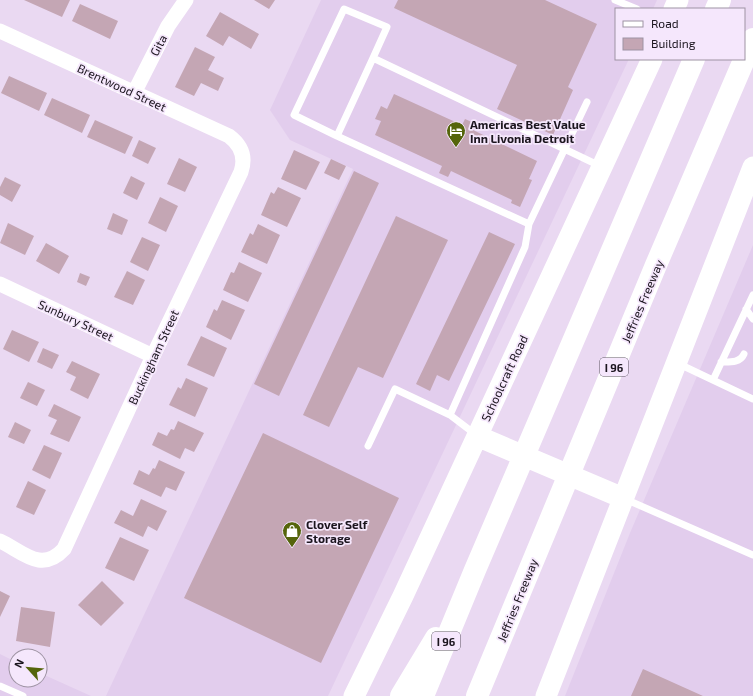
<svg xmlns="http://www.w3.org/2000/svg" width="753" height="696" font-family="'Exo 2',sans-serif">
<rect width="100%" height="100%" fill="#ead9f2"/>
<path fill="#e2cded" d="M321 0H657L653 9H616V59H629L328 696H106L353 169 290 140 270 110Z
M753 245V696H565L630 533Z
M0 654 16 662V680H40V673L91 696H0Z"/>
<path fill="#c4a6b4" d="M24 0H70L62 17Z
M254 0H275L269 9Z
M398 0H545L597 24 568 87 573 90 553 135 497 109 517 65 394 8Z
M80 4 118 21 110 39 72 21Z
M220 12 259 34 251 49 229 36 223 46 206 36Z
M195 47 215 57 208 70 224 78 218 91 201 83 194 96 175 87Z
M9 76 47 93 39 111 1 93Z
M394 94 462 125 465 119 474 123 471 129 537 161 529 179 532 180 520 207 511 203 512 200 451 171 448 177 439 173 442 166 375 135 381 121 375 119 381 106 387 109Z
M52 98 90 115 82 133 44 115Z
M95 120 133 137 125 154 87 137Z
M139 140 156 148 148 164 132 156Z
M294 150 320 162 306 190 281 179Z
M179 158 197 167 185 192 167 184Z
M331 159 346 166 339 180 324 173Z
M354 171 379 183 279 396 254 384Z
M131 176 145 183 137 200 123 193Z
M5 177 21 185 12 202 0 195V187Z
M278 187 301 198 287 227 261 215 271 192 274 194Z
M160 197 178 206 166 232 148 223Z
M113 213 128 220 122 235 107 229Z
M396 216 448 240 383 378 358 367 329 427 303 415Z
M8 223 34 236 25 255 0 243Z
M258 224 280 235 267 264 241 252 250 233 253 235Z
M489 232 515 244 449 381 437 375 430 391 416 384Z
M142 237 160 245 148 271 130 262Z
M46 243 69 256 59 274 36 261Z
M239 262 262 273 248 302 223 290 231 272 234 273Z
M127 271 145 280 133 305 114 297Z
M80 273 90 277 86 286 77 282Z
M222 300 245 310 231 340 206 327 214 309 217 311Z
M12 330 39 342 29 362 3 349Z
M201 336 227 348 214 377 187 365Z
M43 348 59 355 52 369 37 362Z
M72 361 100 374 88 399 70 390 76 377 66 372Z
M186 378 208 388 195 417 169 405 178 387 181 389Z
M28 382 45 390 37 406 20 398Z
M54 404 81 417 69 442 50 434 57 420 48 416Z
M178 421 204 433 194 452 185 448 180 459 152 445 158 432 167 436 171 429 174 430Z
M15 422 31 430 24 444 8 437Z
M263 433 399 498 321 663 184 598Z
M44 445 62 453 50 479 32 470Z
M159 460 185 472 176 491 166 487 161 497 133 484 139 470 149 475 153 468 155 469Z
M28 481 46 490 34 515 16 507Z
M141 499 167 511 157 531 148 526 143 537 114 523 121 510 133 516Z
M120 537 149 550 134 581 105 568Z
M102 581 124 603 101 626 78 605Z
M0 591 10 596 0 617Z
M21 607 55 612 50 647 16 641Z
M643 669 703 696H631Z"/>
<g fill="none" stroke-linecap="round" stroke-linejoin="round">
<path stroke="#fff" stroke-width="7" d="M615 0 637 9
M373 58 337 136 294 115 344 9 387 27 373 58 600 166
M337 136 529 224 587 102
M746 309 753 319
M721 362C730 362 740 363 744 354
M677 363 753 399
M713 380 753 295
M475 434 450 415 525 247 529 224
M368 446 395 389 450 415
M625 499 753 555
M0 686 23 696"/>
<path stroke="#fff" stroke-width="15" d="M0 31 229 136C241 145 246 157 241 172L153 356 64 549C41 574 22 551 0 541
M134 93 168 26 186 0
M0 284 153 356"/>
<path stroke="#fff" stroke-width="21" d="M674 9 678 0
M477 436 623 498
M354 696 403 596 652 59
M546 696 753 167"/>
<path stroke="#fff" stroke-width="22" d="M716 9 720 0
M401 696 436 638
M423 696 475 570 694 59
M477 696 656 265 753 39"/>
</g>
<defs>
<g id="hotel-pin" transform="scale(1)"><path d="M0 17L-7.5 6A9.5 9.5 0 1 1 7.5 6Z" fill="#55650b" stroke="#f5e7fc"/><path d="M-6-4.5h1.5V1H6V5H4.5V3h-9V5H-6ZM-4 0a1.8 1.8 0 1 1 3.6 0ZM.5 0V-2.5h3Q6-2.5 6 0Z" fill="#fff"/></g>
<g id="shop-pin" transform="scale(1)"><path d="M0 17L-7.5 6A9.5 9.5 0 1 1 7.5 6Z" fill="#55650b" stroke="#f5e7fc"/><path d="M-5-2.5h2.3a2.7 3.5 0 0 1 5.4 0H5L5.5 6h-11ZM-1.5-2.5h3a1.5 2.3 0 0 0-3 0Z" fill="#fff"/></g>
</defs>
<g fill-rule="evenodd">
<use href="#hotel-pin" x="456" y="131"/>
<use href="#shop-pin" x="292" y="531"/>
</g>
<g text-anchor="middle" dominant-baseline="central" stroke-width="3.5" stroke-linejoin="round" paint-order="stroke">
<g fill="#f5e7fc" stroke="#5c5461" stroke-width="1">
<rect x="600" y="358" width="28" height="18" rx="3"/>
<rect x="432" y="632" width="28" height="18" rx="3"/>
</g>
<g font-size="11" font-weight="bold" fill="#1b151e">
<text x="614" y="367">I 96</text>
<text x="446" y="641">I 96</text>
</g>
<g font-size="12" fill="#1b151e" stroke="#f5e7fc">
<text transform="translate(158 45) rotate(-62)">Gita</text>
<text transform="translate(122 87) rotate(25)">Brentwood Street</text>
<text transform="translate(642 301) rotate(-67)">Jeffries Freeway</text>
<text transform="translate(76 320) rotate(25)">Sunbury Street</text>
<text transform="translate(153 357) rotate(-65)">Buckingham Street</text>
<text transform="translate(504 378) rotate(-65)">Schoolcraft Road</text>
<text transform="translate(517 600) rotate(-68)">Jeffries Freeway</text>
</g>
<g font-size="12" font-weight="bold" fill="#1b151e" stroke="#f5e7fc" text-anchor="start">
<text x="470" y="124">Americas Best Value<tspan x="470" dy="14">Inn Livonia Detroit</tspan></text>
<text x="306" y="524">Clover Self<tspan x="306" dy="14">Storage</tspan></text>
</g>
</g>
<rect x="615" y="8" width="130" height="52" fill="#f5e7fc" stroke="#9e93a3"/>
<rect x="623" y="21" width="20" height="6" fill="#ffffff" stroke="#9e93a3"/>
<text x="651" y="28" font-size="12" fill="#1b151e">Road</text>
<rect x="623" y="38" width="20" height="12" fill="#c4a6b4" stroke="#9e93a3"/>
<text x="651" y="48" font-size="12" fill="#1b151e">Building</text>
<g transform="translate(28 668) rotate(297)"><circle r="19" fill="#f5e7fc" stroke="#9e93a3"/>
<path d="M0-3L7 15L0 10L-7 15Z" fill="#55650b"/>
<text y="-6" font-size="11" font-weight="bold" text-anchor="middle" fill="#1b151e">N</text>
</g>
</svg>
